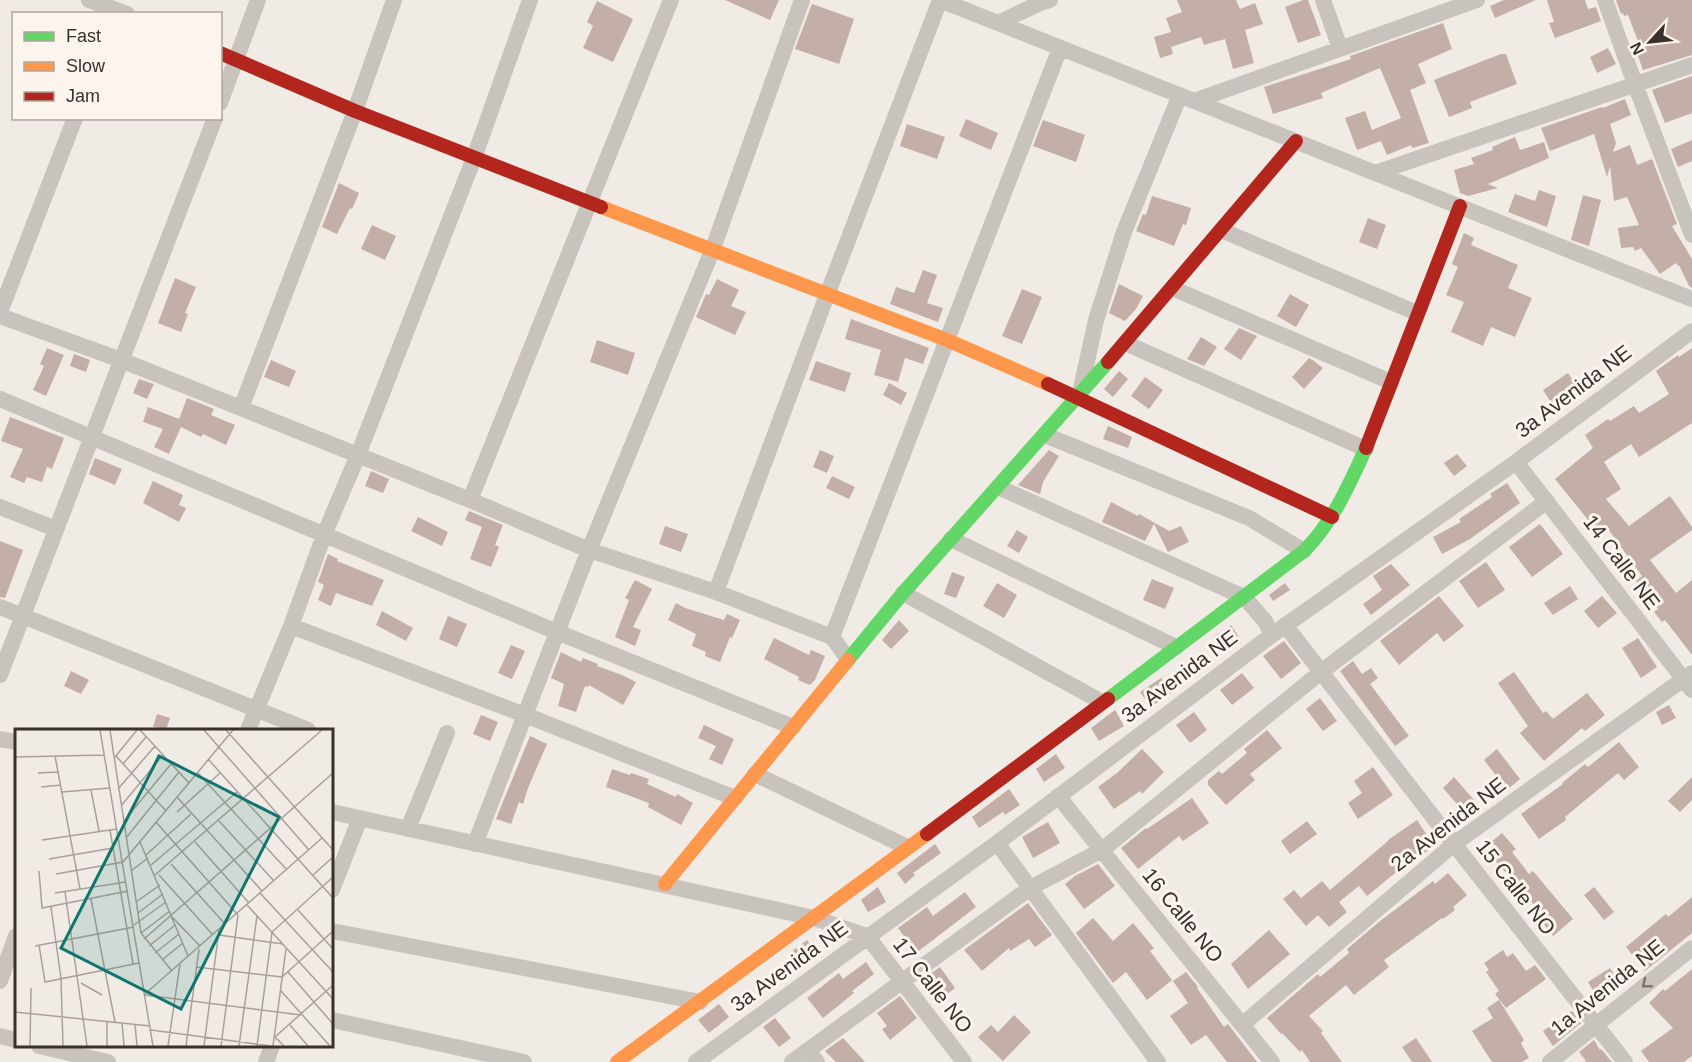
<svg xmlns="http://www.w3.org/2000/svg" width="1692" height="1062" font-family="Arial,sans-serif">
<rect width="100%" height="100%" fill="#f0ebe5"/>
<path fill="#c3afa7" d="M725 0H779L770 20Z
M1177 0H1236L1240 9 1255 3 1263 24 1245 30 1254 63 1233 69 1225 39 1204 45 1201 37 1171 47 1173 54 1160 58 1154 37 1171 32 1166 18 1182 12Z
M1303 0H1308L1321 35 1298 43 1285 7Z
M1504 0H1536L1495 18 1490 6Z
M1547 0H1585L1588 9 1596 7 1601 21 1555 38 1549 23 1554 22Z
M1616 0H1692V55L1643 70 1635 48 1640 46 1628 15 1624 16 1623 13 1621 14Z
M597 1 633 19 613 62 583 48 593 26 587 22Z
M812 4 854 19 839 64 795 49Z
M1443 23 1452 49 1418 64 1426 83 1410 90 1429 143 1412 148 1411 145 1387 155 1381 141 1357 150 1345 118 1365 111 1372 130 1401 118 1380 68 1321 93 1323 98 1273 114 1264 87 1351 59 1350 56Z
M1608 48 1616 64 1597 73 1590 57Z
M1501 54H1506L1517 84 1470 102 1472 108 1449 117 1434 80Z
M1692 76V113L1665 123 1652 90Z
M1625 99 1631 115 1610 124 1616 143 1613 152 1630 145 1637 165 1652 159 1677 224 1672 226 1692 259V288L1689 286 1679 265 1678 266 1676 263 1660 274 1641 248 1635 251 1633 247 1621 248 1618 228 1639 225 1627 197 1614 201 1610 166 1607 177 1594 134 1550 151 1541 128 1602 107 1603 108Z
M966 119 998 133 991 150 959 136Z
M1043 120 1085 135 1076 162 1033 146Z
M907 124 945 137 937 159 900 146Z
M1515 137 1520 150 1544 142 1549 158 1488 184 1498 188 1468 196 1460 193 1454 170 1474 164 1471 158 1493 150 1492 147Z
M1692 140V161L1678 167 1671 149Z
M339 183 359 193 352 209 350 208 337 234 322 227Z
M1539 190 1556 196 1547 227 1508 212 1515 194 1535 201Z
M1583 195 1601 200 1589 246 1571 240Z
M1152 196 1191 208 1186 225 1183 224 1174 246 1136 231 1143 214 1146 215Z
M1368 218 1386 225 1377 249 1359 242Z
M372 225 396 236 385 260 361 249Z
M1464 233 1474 238 1471 245 1518 265 1508 288 1532 298 1515 337 1491 327 1483 346 1451 332 1464 302 1446 295 1458 267 1452 264Z
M923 270 937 275 927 303 943 308 938 322 890 304 896 287 914 293Z
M175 278 196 287 185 313 188 314 181 332 158 323Z
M717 279 739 290 731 306 746 312 735 335 696 317 706 294 709 295Z
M1119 284 1143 296 1136 309 1125 321 1109 313Z
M1022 289 1042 297 1022 344 1002 336Z
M1290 294 1309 305 1296 327 1277 316Z
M851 319 929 348 923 364 905 358 898 382 874 375 881 350 845 339Z
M1239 328 1257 336 1241 360 1224 349Z
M1201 337 1217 347 1204 366 1187 359Z
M597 340 635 353 628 375 590 362Z
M47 348 64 355 46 396 33 390 44 366 40 364Z
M1692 348V423L1639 457 1631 444 1604 462 1621 489 1606 499 1629 526 1670 496 1692 527V530L1650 560 1676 593 1692 580V655L1665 620 1662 622 1654 612 1658 609 1636 581 1642 576 1605 525 1597 531 1555 479 1593 448 1585 435 1608 419 1610 421 1634 406 1639 413 1669 394 1656 371 1678 355 1679 357Z
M74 354 90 360 86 372 70 366Z
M1309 358 1314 361 1323 368 1304 389 1292 377Z
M271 360 296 371 289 387 264 377Z
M816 361 851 373 845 392 809 380Z
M1119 371 1128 379 1113 397 1104 389Z
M1568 373 1581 392 1555 409 1543 390Z
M1145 377 1163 390 1149 409 1131 396Z
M139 379 154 384 147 399 133 393Z
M889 383 907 393 901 405 883 395Z
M187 398 214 409 211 415 235 425 226 445 203 434 201 437 181 427 169 454 154 447 163 429 143 422 148 407 179 419Z
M10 417 64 438 52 469 47 467 42 482 27 477 24 483 10 477 23 449 1 441Z
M1108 426 1132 437 1128 448 1103 439Z
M820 450 834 456 827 473 813 467Z
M1049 450 1059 456 1043 482 1040 494 1018 485Z
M1457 454 1467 466 1454 476 1444 463Z
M95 458 122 469 115 485 89 474Z
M371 471 389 479 383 493 365 486Z
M832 476 855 487 849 499 826 488Z
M153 481 183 495 179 505 186 508 179 522 143 503Z
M1507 483 1520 503 1470 539 1442 554 1433 537 1461 522 1459 519 1492 497 1490 494Z
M1111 502 1138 516 1139 514 1169 531 1181 526 1189 542 1168 552 1154 524 1145 541 1102 522Z
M469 511 503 525 495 545 499 547 491 567 470 559 482 527 465 520Z
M418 517 448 532 442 546 411 531Z
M1540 524 1563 554 1532 577 1509 547Z
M665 526 688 534 681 552 659 544Z
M1017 530 1028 537 1019 553 1007 546Z
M0 541 23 550 5 598 0 597Z
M328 554 338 559 337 561 384 580 372 606 336 593 331 606 318 600 324 585 318 582Z
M1486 562 1505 590 1478 608 1459 581Z
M1391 564 1410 585 1371 615 1363 604 1382 590 1373 576Z
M952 572 965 577 956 598 944 594Z
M1152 579 1174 588 1165 609 1143 600Z
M635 580 652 589 633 627 641 630 635 646 615 637 629 600 625 598Z
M997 583 1017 595 1004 618 983 606Z
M1285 583 1290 590 1273 601 1269 595Z
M1570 586 1578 599 1553 615 1544 603Z
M1439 596 1464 626 1444 642 1437 633 1399 665 1380 641Z
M1602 596 1617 613 1598 628 1584 611Z
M676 603 685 608 724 620 727 614 740 620 732 638 730 637 720 662 705 656 706 652 692 646 696 634 668 620Z
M382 611 413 628 406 641 376 625Z
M448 616 467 624 457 647 439 639Z
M899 620 909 631 891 649 882 640Z
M1231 625 1242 642 1224 654 1213 637Z
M774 638 809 655 811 650 825 656 815 680 810 685 798 680 799 677 764 659Z
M1638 638 1657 667 1641 678 1622 648Z
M1284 641 1301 663 1281 679 1263 656Z
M511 645 525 651 512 679 498 673Z
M561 652 581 662 583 658 598 664 597 666 622 675 636 682 623 705 589 685 588 687 585 686 576 712 558 706 564 684 551 678Z
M1353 661 1362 674 1371 668 1378 678 1370 684 1409 736 1395 746 1340 671Z
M71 671 89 680 81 694 64 686Z
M1514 672 1543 713 1546 711 1553 719 1587 693 1605 715 1585 731 1582 728 1544 761 1520 733 1528 726 1498 683Z
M1242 673 1254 688 1232 705 1220 690Z
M1161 678 1171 693 1151 707 1140 692Z
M1320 698 1337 721 1323 731 1306 709Z
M1669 705 1676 718 1662 725 1656 712Z
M1115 710 1124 726 1099 741 1091 728Z
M1194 712 1207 730 1190 743 1176 725Z
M157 714 170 718 166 730 153 727Z
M481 715 498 722 490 741 473 734Z
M704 725 734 739 722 765 709 759 716 746 698 738Z
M1267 730 1282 748 1250 774 1255 780 1226 805 1208 785V780L1219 771 1222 774 1247 753 1244 749Z
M530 736 547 744 528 788 523 804 519 802 511 824 496 819Z
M1619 742 1639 767 1624 780 1618 773 1565 817 1566 820 1539 839 1521 814 1563 784 1562 783 1585 764 1588 767Z
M1142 749 1164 772 1142 794 1140 791 1114 809 1098 787 1117 773Z
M1497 749 1520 779 1507 790 1484 760Z
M1056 754 1065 768 1044 782 1036 769Z
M1373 767 1393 795 1358 819 1348 803 1362 793 1354 781Z
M612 769 630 775 631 773 649 779 647 784 676 797 677 794 693 803 681 825 648 807 649 803 606 787Z
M1454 777 1481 808 1469 818 1443 788Z
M1692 777V800L1680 812 1668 801Z
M1009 789 1020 805 1005 815 1003 812 979 828 972 817Z
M1192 798 1209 823 1183 841 1179 836 1138 869 1121 848 1146 828 1147 829Z
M1417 820 1434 846 1406 866 1405 865 1367 896 1359 886 1339 902 1347 912 1329 927 1318 915 1306 926 1283 899 1294 890 1301 898 1322 881 1330 890 1388 841V840Z
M1307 821 1317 834 1290 854 1281 841Z
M1048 822 1060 843 1033 858 1022 837Z
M1502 833 1516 849 1512 852 1529 874 1533 871 1573 919 1553 936 1535 913 1538 910 1509 873 1507 874 1484 848Z
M935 844 941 853 913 873 915 875 905 884 897 873Z
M1098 864 1115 886 1084 909 1065 884 1075 876Z
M1448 873 1467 895 1453 907 1455 910 1443 919 1442 918 1384 960 1389 967 1354 995 1346 985 1309 1016 1323 1031 1321 1033 1342 1062H1310L1302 1050 1300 1052 1282 1033 1281 1034 1267 1018 1318 974 1320 977 1349 953 1347 949 1380 921 1433 881 1435 884Z
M878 887 886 902 868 912 861 900Z
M1594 887 1614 912 1604 920 1584 895Z
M965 892 976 907 916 953 898 928 927 907 933 916Z
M1692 897V933L1645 971 1626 947 1666 914 1668 917Z
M1028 903 1052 935 1035 947 1029 939 1010 951 1009 948 982 971 964 950Z
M1093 918 1113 941 1133 923 1154 948 1150 951 1172 980 1147 1000 1126 972 1113 983 1076 933Z
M1269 930 1290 954 1248 989 1231 964Z
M807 940 818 955 802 966 791 952Z
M1503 950 1507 957 1513 953 1526 971 1535 965 1546 979 1506 1008 1495 994 1499 991 1486 972 1489 970 1484 963Z
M866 962 874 974 852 991 854 993 823 1018 807 998 839 973 843 979Z
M940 967 955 988 939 1000 923 979Z
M1610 968 1621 985 1599 1000 1588 982Z
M1692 969V1056L1684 1062H1649L1641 1051 1673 1028 1649 1003 1663 989 1665 991Z
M1186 972 1198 987 1197 988 1224 1027 1228 1024 1257 1062H1227L1206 1035 1191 1045 1170 1016 1188 1003 1173 981Z
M900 996 917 1018 890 1040 882 1029 887 1026 877 1013Z
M1499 1000 1524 1040 1521 1043 1529 1058 1521 1062H1492L1472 1031 1493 1018 1487 1008Z
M719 1004 729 1017 709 1033 698 1020Z
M1572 1011 1581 1023 1553 1046 1543 1031Z
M1014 1015 1031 1032 1003 1061 978 1037 991 1025 998 1032Z
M775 1018 791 1038 779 1047 763 1027Z
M843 1038 865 1062H836L825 1051Z
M1416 1038 1432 1062H1412L1402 1047Z
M1594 1040 1600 1050 1601 1049 1612 1062H1585L1586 1061 1579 1052Z"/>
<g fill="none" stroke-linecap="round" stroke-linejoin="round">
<path stroke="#c9c3be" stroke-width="16" d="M89 0 127 14
M940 0 1692 299
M1323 0 1340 48
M1605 0 1635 84 1692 235
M998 23 1038 4 1050 0
M1194 101 1477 0
M220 103 258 0
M1375 173 1692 65
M1221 230 1417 313
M1172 288 1391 382
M0 312 75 118
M0 316 121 360 470 500 589 550 716 592 832 637 848 659
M1125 343 1366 449
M1080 393 1096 320 1124 232 1180 95
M0 399 557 632 793 727
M241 408 355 111 394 0
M1045 435 1249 518 1304 551
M1516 462 1692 690
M998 487 1244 597 1265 621 1272 635
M470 500 671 0
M0 507 56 529
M951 539 1176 647
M716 592 827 295 940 0
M903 593 1102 702
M0 607 308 730
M1285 625 1454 844 1625 1062
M291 626 525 715 735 798
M832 637 1060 48
M0 675 215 118
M248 730 291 626 324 535 358 455 474 158 530 0
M0 739 16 742
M755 774 907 847
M1058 796 1272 1062
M332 812 814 918 867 936 964 1062
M408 829 447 733
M997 843 1158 1062
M475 844 589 550 712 251 802 0
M332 890 360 818
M332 931 700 1002
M0 981 16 936
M332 1020 524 1062
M1242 1025 1454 844 1692 673
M0 1036 16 1040
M39 1046 108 1062
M808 1050 817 1062
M266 1062 272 1046
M696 1062 997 843 1272 635 1516 462 1692 331
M792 1062 1030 888 1102 850 1321 672 1547 501
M1550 1062 1692 948"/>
<path stroke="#63d668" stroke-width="14" d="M848 660 903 593 1108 362
M1108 699 1304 551C1333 522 1349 485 1366 448"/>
<path stroke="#ff974d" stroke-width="14" d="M601 207 947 340 1048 384
M665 884 848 660
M617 1062 927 834"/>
<path stroke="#b3261e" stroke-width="14" d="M220 53 355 111 601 207
M1108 362 1296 141
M1048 384 1332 517
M1366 448 1460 206
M927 834 1108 699"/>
</g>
<defs><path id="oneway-chevron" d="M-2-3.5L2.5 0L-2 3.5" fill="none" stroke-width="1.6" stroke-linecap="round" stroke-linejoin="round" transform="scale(1.5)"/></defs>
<use stroke="#7b726d" href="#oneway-chevron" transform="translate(1646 984) rotate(141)"/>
<g text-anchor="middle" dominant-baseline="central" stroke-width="6" stroke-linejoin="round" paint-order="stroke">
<g font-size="21" fill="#3b302b" stroke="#fbf5ee">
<text transform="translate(1573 391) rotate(-37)">3a Avenida NE</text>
<text transform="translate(1622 562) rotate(53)">14 Calle NE</text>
<text transform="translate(1179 676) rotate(-37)">3a Avenida NE</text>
<text transform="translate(1448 824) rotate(-38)">2a Avenida NE</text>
<text transform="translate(1516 887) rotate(52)">15 Calle NO</text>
<text transform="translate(1183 915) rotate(51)">16 Calle NO</text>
<text transform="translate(789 966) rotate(-36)">3a Avenida NE</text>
<text transform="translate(933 985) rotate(52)">17 Calle NO</text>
<text transform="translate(1607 987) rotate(-39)">1a Avenida NE</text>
</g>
</g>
<g transform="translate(15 729)">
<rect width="318" height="318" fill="#f0ebe5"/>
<path fill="none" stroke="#a8a09b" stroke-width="1.5" d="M85 1 138 317M95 1 126 204 157 242M125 1 174 54M189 1 294 121M211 1 318 121M40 27 65 160M101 27 151 82M0 28 89 26M100 28 122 1M193 30 318 169M108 35 131 8M182 43 272 141M23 44 43 43M26 58 46 56M103 60 140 17M76 61 84 102M47 63 95 59M162 68 247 162M106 77 148 26M162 83 205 44M204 92 259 152M108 93 156 35M141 93 223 186 206 317M95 101 118 235M111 109 164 43M27 111 102 100M125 113 173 227M180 113 234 174M131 126 176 85M34 130 98 119M156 135 210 195M136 136 222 63M24 142 27 179 113 162M116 142 133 129M41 145 108 133 218 1M140 146 307 1M144 146 198 206M298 146 318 128M50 163 72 317M40 164 111 153M245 164 318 243M76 170 100 293M121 173 145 156M232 176 318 270M36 178 46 249 48 317M283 181 318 220M123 184 148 165M157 188 185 217M119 196 151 173M126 204 155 182M204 206 268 215M129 210 318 44M24 216 30 253 124 234M20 217 119 198M134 217 160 196M140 224 164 205M147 231 168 214M181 238 267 248 318 202M273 243 318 295M66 254 87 266M266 262 315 317M130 265 307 109M130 266 286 286M0 283 135 297M92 292V317M107 294 109 317M120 295 122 317M275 296 293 317M136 301 256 317M15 317 16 259M153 317 165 235M171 317 184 220M189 317 204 201M224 317 242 187M242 317 257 203 318 148M258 317 271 220M269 317 260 308 318 256"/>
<path fill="#0f766e" fill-opacity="0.15" stroke="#0f766e" stroke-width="3" d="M144 27 264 88 166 280 46 219Z"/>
<rect width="318" height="318" fill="none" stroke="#3b302b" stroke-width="3"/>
</g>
<rect x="12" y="12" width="210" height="108" fill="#fbf5ee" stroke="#aea6a0" stroke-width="1.5"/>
<rect x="24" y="32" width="30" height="9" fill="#63d668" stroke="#aea6a0" stroke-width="1.5"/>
<text x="66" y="42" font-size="18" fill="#3b302b">Fast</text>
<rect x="24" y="62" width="30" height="9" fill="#ff974d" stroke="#aea6a0" stroke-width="1.5"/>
<text x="66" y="72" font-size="18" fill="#3b302b">Slow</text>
<rect x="24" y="92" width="30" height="9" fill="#b3261e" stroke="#aea6a0" stroke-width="1.5"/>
<text x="66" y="102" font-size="18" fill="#3b302b">Jam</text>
<g transform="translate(1650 42) rotate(243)" stroke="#fbf5ee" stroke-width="4.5" paint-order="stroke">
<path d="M0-4.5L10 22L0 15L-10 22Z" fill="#3b302b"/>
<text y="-9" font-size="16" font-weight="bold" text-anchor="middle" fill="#3b302b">N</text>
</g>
</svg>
